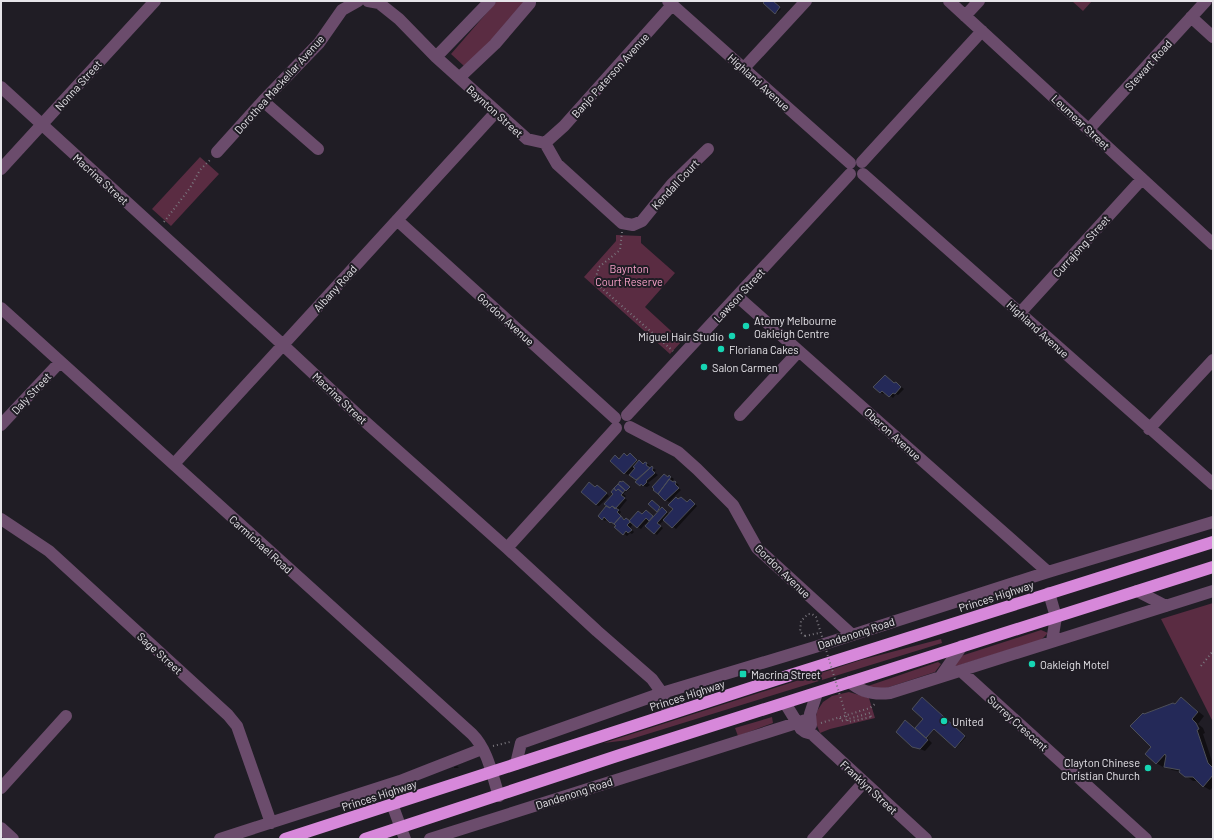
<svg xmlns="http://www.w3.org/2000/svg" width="1214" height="840" font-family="Barlow,sans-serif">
<rect width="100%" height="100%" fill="#201d25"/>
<path fill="#5a2c42" d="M497 1H526L483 50 464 66 451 54Z
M1072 1H1092L1083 11Z
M200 157 219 174 171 226 152 209Z
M616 235 641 236V243L675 273 645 307 682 341 670 354 584 277 616 241Z
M1213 603V722L1161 619Z
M1041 630 1048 633 1041 640 950 668 961 656Z
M941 639 942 643 628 740 604 743 861 660Z
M938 662 941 664 935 672 880 690 868 686Z
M849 692 869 698 875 718 830 729 820 733 815 721 817 711 823 702 832 696Z
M772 717 773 723 738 736 735 728Z"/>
<path fill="#0007" d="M766 1H773L781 9 777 13Z
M896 383 904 389 898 395 896 394 893 398 886 392 883 394 875 388Z
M624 454 628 456 630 454 639 462 644 464 646 463 649 465 650 466 648 467 650 469 652 468 656 470 654 472 658 475 648 483 650 485 647 487 640 485 636 479 629 474 628 475 625 473 612 461 619 459Z
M670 476 674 479 672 481 674 483 675 482 679 485 677 487 681 490 669 502 666 500 668 478Z
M624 483 631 488 623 494 626 496 624 498 627 500 619 510 621 512 619 515 625 520 630 521 649 513 654 517 659 512 654 502 670 515 687 503 693 502 697 506 676 529 664 520 659 525 663 528 657 535 645 524 641 529 633 524 630 528 634 532 632 534 630 533 627 536 616 527 617 526 615 523 614 524 607 519 605 521 600 516Z
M601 488 609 496 599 506 596 505Z
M924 699 966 737 956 748 935 729 927 738 932 743 925 751 913 746 906 722 916 729 925 719Z
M1181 699 1188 703 1204 716 1198 724 1203 728 1205 733 1203 734 1213 764V787L1210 790 1203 786 1198 781H1193L1181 772 1172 770 1165 766 1163 767 1156 763 1144 715 1175 705Z
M457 766 459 768H454V767Z"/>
<path fill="#242958" stroke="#4d4f58" d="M765 1H773L780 7 775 14 763 3Z
M885 375 894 383 896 382 901 387 895 394 893 393 889 397 882 391 880 393 873 387Z
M624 453 627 456 630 453 637 460 624 474 610 461 615 455 619 459Z
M639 460 643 464 645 462 647 463 646 465 650 468 636 480 629 475 635 468 633 467Z
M652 466 653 468 652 470 655 473 646 481 647 482 643 486 641 484 640 486 635 482Z
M664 474 668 477 669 475 671 477 658 494 653 490 654 489 652 487Z
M669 479 673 482 675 481 676 482 675 484 679 488 665 501 658 494Z
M620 481 621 482 623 481 630 487 626 491 618 484Z
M589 482 595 487 597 485 607 493 596 505 581 492Z
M618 484 625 490 623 493 618 489 616 491 614 488Z
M614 488 616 491 618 489 623 493 621 495 625 498 615 509 612 506 610 508 604 504 613 494 611 492Z
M676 497 678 499 681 497 687 502 690 499 695 504 672 528 663 520 673 509 668 505Z
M652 500 660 507 657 512 648 504Z
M606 506 610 508 612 506 619 510 617 512 621 516 614 524 611 522 610 523 604 517 602 520 598 516Z
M662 507 667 512 657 523 661 526 654 534 645 526Z
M646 510 653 516 649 521 646 518 637 528 629 521 638 511 642 514Z
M621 516 624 520 626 518 630 521V522L627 525 632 530 628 533 626 531 623 535 614 527 616 526 614 524Z
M922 697 965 736 955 748 934 729 926 738 915 728 923 719 912 709Z
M1181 697 1198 712 1192 719 1196 723 1199 729 1197 730 1208 763 1213 768V775L1203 787 1193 777H1185L1179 772 1180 770 1164 767 1166 756 1165 754 1156 764 1145 754 1151 747 1130 726 1143 713 1144 714 1173 703 1175 704Z
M905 720 928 740 920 749 912 747 896 732Z"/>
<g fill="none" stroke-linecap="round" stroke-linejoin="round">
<path stroke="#7a777e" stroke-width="2" stroke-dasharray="1 3" stroke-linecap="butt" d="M164 222 190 188 200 170 210 160
M622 232 620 250 599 267 595 280 598 285 673 351
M805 636 819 633
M1201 666 1213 651
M840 718 841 721 870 713 871 717
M821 723 870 708 875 704
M493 746 510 742"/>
<path stroke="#6b4c6c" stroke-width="12" d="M368 1 379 3 399 19 436 57 527 139 545 143 557 164 622 223 633 225 642 221 672 184 708 149
M668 1 850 163
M949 1 1213 244
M965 16 979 1
M1191 17 1213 37
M436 57 490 1
M744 68 806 1
M459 78 495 44 530 3V1
M1 87 283 345 361 418 507 548 597 631 652 679 662 693 669 714
M263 101 318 149
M1089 129 1206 1
M545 143 564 126 672 5
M217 152 263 101 319 43 342 10 358 1
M862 162 982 31
M1 169 155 1
M863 174 1213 484
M397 220 615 418
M738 297 1048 572
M1 308 472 734C488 750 492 775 499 796
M1020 313 1142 179
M627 415 850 174
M740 415 799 351
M1 425 60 362
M630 427 678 452 697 469 733 505 757 548 851 634
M1149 429 1213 360
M174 464 496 112
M1 519 49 551 228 715 237 726 271 823
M507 548 616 428
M1137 591 1166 606
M1049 593 1056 617 1052 641
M961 671 1146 839
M941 676 962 646
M850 682C862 693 875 695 890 693L1213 591
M785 703 801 729 805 732 812 734 926 839
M811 725 810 714 817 693
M516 764 521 743 662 693 815 647 1048 572 1213 522
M1 788 66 716
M392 804 405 839
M1 828 13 839
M220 839 400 781 482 749
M430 839 809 719
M813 839 864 782"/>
<path stroke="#d788da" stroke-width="12" d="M285 839 778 679 1213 542
M365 839 623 754 1213 567"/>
<path stroke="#7a777e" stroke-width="2" stroke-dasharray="1 3" stroke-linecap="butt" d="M805 636 800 632 801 621 808 614H812L816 617 848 722 871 717"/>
</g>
<g fill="#16d5b3" stroke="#201d25" stroke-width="1.5">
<circle cx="746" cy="326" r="4"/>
<circle cx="732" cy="336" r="4"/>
<circle cx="721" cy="349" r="4"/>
<circle cx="704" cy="367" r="4"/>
<circle cx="1032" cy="664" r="4"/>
<rect x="739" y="670" width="8" height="8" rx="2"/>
<circle cx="944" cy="721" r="4"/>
<circle cx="1148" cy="768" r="4"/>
</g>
<g text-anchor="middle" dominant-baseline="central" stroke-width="4" stroke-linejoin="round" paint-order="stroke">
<g font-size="11" fill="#e6e4e9" stroke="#201d25">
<text transform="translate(1148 65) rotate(-48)">Stewart Road</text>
<text transform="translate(610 75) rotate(-48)">Banjo Paterson Avenue</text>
<text transform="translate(759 82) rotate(42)">Highland Avenue</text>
<text transform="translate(279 84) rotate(-48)">Dorothea Mackellar Avenue</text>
<text transform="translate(78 85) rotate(-48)">Nonna Street</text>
<text transform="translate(495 111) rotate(42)">Baynton Street</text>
<text transform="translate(1081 122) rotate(43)">Leumear Street</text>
<text transform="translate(101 179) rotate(42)">Macrina Street</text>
<text transform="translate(675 184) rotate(-47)">Kendall Court</text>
<text transform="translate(1081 246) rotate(-48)">Currajong Street</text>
<text transform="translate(335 288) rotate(-48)">Albany Road</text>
<text transform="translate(739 295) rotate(-47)">Lawson Street</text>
<text transform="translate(506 319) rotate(42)">Gordon Avenue</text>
<text transform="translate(1038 329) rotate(42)">Highland Avenue</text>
<text transform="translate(31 393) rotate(-47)">Daly Street</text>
<text transform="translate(340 398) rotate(43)">Macrina Street</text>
<text transform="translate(893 434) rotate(42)">Oberon Avenue</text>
<text transform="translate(261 544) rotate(42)">Carmichael Road</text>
<text transform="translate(783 571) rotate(44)">Gordon Avenue</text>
<text transform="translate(996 596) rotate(-18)">Princes Highway</text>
<text transform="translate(856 633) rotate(-18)">Dandenong Road</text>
<text transform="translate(160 653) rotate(42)">Sage Street</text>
<text transform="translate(687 695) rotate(-18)">Princes Highway</text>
<text transform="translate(1018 723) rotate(42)">Surrey Crescent</text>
<text transform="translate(869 787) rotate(43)">Franklyn Street</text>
<text transform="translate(574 793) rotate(-18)">Dandenong Road</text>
<text transform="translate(379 795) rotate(-18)">Princes Highway</text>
</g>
<g font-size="11" fill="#f7a1c8" stroke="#201d25">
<text x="629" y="268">Baynton<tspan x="629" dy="13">Court Reserve</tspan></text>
</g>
<g font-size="11" fill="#e6e4e9" stroke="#201d25" text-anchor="start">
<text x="754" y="320">Atomy Melbourne<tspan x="754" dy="13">Oakleigh Centre</tspan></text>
<text x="724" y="336" text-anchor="end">Miguel Hair Studio</text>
<text x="729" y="349">Floriana Cakes</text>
<text x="712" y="367">Salon Carmen</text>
<text x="1040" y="664">Oakleigh Motel</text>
<text x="751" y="674">Macrina Street</text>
<text x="952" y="721">United</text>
<text x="1140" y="762" text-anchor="end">Clayton Chinese<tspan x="1140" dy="13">Christian Church</tspan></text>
</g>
</g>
<rect width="1214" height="840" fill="none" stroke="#e6e4e9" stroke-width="4"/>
</svg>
